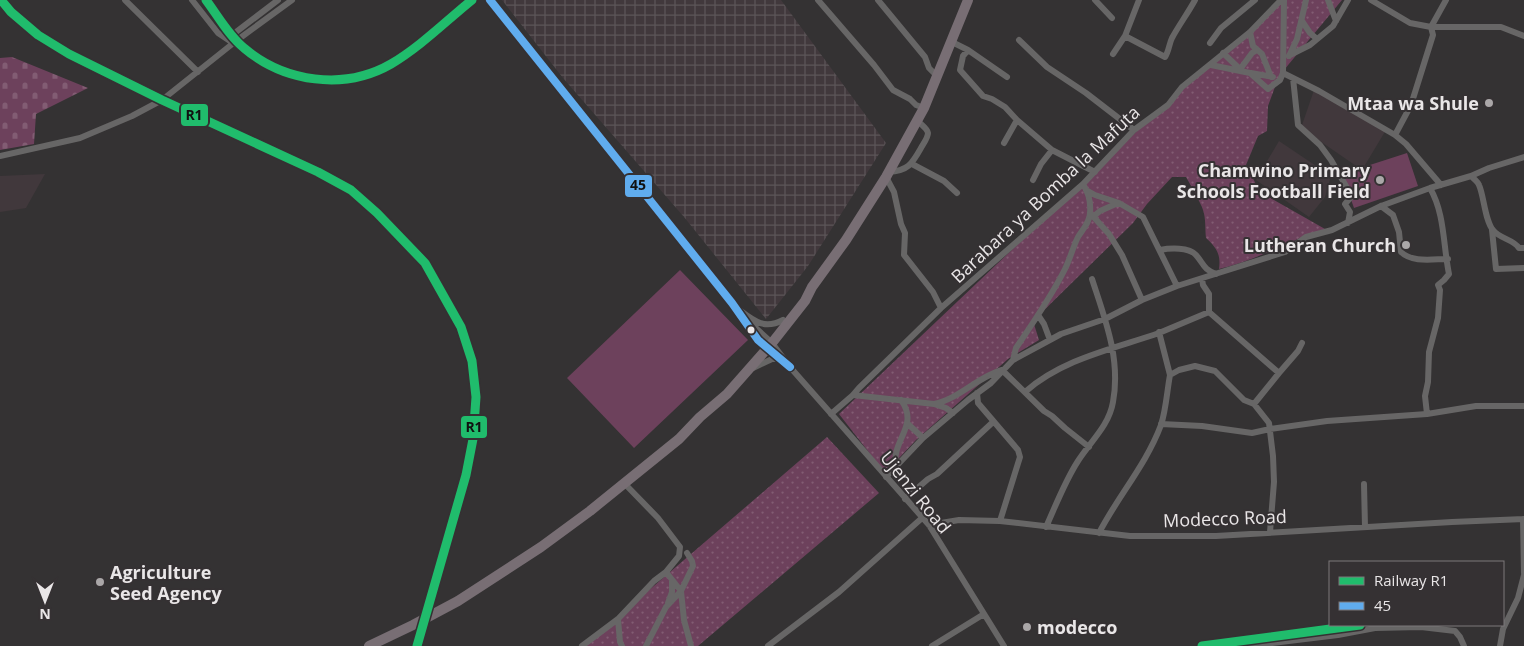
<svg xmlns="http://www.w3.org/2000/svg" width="1524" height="646" font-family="'Open Sans',sans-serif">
<defs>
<pattern id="industrial-grid" width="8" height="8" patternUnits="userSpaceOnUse" patternTransform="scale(1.25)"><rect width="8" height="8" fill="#41383c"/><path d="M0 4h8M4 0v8" fill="none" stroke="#5c5558"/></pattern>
<pattern id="grass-dots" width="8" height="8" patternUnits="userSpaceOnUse" patternTransform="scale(1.25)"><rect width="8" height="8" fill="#6d415c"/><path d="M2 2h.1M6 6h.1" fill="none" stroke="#825c73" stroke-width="1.8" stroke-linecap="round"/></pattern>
<pattern id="cemetery-stones" width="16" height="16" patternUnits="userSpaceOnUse" patternTransform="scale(1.25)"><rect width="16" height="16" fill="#6d415c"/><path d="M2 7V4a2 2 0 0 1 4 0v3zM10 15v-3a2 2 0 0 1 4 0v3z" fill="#825c73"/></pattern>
</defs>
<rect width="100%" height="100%" fill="#343233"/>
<path fill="#41383c" d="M1314 90 1386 130 1362 170 1301 128Z
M1279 141 1331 176 1325 197 1309 217 1256 180Z
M45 174 26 208 0 212V176Z"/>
<path fill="url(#industrial-grid)" d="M502 0H781L886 143 808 266 766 319 684 217 563 78Z"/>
<path fill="url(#grass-dots)" d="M1282 0H1342L1279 76 1268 106 1267 131 1258 136 1246 165 1260 192 1325 229C1289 240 1256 261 1219 269 1221 255 1217 248 1206 238 1205 230 1206 218 1203 210 1201 203 1190 184 1186 177H1172L1147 204 1133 223 1033 321 1039 340 1008 359 916 440 885 473 839 414 1137 131Z
M827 437 879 493 698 646H584Z"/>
<path fill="url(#cemetery-stones)" d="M12 57 88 88 36 114 34 144 0 150V58Z"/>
<path fill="#6d415c" d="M1407 153 1418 186 1354 208 1342 174Z
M680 270 748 340 634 448 567 378Z"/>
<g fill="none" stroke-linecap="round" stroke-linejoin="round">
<path stroke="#676666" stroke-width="6" d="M125 0 198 72
M192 0 218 33 230 41
M490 0 732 303 758 340 790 367
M818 0 874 65 893 90 910 99 916 105 924 108
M878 0 925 57 929 68 938 77
M1095 0 1112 18
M1328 0 1336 21
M1371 0 1410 23 1431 27H1501L1524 36
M1302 21 1310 33 1317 39
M1250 32 1253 46 1262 54 1271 77
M1125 36 1165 57C1169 51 1169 44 1172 38 1179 25 1188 13 1195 0
M227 39 278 0
M1019 40 1047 67 1086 93 1134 130
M952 42 968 50 1007 77
M1210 43 1221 28 1255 0
M968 50 963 56 960 70 983 96 992 99 1005 107 1017 120 1052 150 1095 172
M1223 53 1242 71
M1113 54 1125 36 1139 0
M1290 55 1310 45 1333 26 1348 0
M1289 56 1297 39 1306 0
M1211 65 1250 73 1268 89 1280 80 1283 73 1284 0
M1241 68 1252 53 1257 50
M1251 73 1273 77
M1283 73 1319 91 1395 135 1406 144 1441 185
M1293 78 1298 125 1320 145 1331 160 1350 193 1351 197 1345 204 1350 212 1348 223
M1395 135 1411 105 1433 35 1431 27 1446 0
M1004 143 1017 120
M0 156 80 138 132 116 162 100 236 41 292 0
M912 164 944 181 957 193
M888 172C908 171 912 164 921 148 923 144 928 138 928 133 927 128 921 125 918 121
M1471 176C1474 179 1478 182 1479 185 1484 196 1485 221 1493 230 1500 239 1513 239 1519 248H1524
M886 177 894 192 901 224 905 233 904 255 933 292 941 308
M1033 180 1041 164 1052 150
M1086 190 1095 195 1119 203 1143 217 1177 286
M1381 206 1393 215 1399 232 1401 252C1412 263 1433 259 1448 259
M1090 213 1109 234 1122 255 1142 300
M1094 216 1100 211 1118 203
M1492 230 1496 269 1524 268
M1160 250C1170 248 1189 247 1196 255 1204 264 1203 269 1216 274
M1202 279 1203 285 1209 294V312
M738 309C754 321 764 330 783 320
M1038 315 1044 324 1050 340
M746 319 772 343 790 367 929 525 1004 646
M1159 332 1170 375
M1013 360 1016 348C1033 323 1051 297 1065 269 1070 259 1073 247 1078 237 1083 229 1090 222 1090 213 1091 203 1088 192 1083 184
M753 368 772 359H780
M1279 373 1298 351 1302 343
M1025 392C1062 359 1113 349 1159 333 1176 326 1192 319 1209 312L1279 373 1254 404
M977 393 978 403 1018 450 1020 457 1000 521
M853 395 934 404 946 408 953 413
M934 404C959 399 977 377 1002 370L1044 411 1052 416 1065 428 1089 447
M831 414 853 395 859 388 941 308 1083 184 1134 130 1168 105 1182 87 1250 32 1281 0
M1427 414 1425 396 1428 382 1429 352 1438 318 1440 290 1438 285 1444 280 1449 274C1443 245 1445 214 1430 188
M908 424 923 438
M1161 424 1202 426 1252 433 1270 429 1327 421 1427 414 1476 406H1524
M896 466C891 440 920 426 901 400
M886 477 923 438 968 400 991 383 1013 360 1061 334 1105 319 1142 300 1177 286 1285 252 1306 237 1332 230 1381 206 1430 188 1471 176 1489 168 1524 157
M624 483 658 518 680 547 679 556 666 572 681 591 684 620 691 646
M1364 484 1365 527
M905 499 928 479 937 474 993 422
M1523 519 1524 573
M929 525 959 520 1000 521 1130 536H1216L1452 522 1524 519
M1046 527C1056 505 1065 481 1078 461 1090 442 1109 426 1113 402 1121 359 1105 319 1092 279
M1099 533C1118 496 1146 465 1161 425 1166 410 1167 391 1170 375L1179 370 1195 366 1215 371 1244 400 1254 404 1269 423 1273 456 1274 482 1270 532
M668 603 672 592V580
M618 619 620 642 622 646
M582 646 618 619 654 581 666 572
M646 646 666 607 681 591 693 566 692 561 687 553
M768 646 839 592 922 518
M932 646 984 614
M1248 646 1338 635 1375 628 1421 627 1455 631 1460 637 1464 646
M1500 646 1503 629 1518 598 1524 575"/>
<path stroke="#786e74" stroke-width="10" d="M369 646 413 625 458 601 541 547 590 511 679 439 700 417 727 394 772 343 805 301 812 287 846 240 886 177 924 108 968 0"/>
<g stroke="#353133" stroke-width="11">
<path id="bus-1" d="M490 0 732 303 758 340 790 367"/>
</g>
<use href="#bus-1" stroke="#60acee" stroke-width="8"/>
<g stroke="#353133" stroke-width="12">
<path id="rail-1" d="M1 0 11 12 38 35 69 54 162 100 318 172 351 190 377 213 425 263 461 327 472 361 476 397 473 439 466 475 417 646
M206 0C218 16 229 36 244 48 284 82 344 91 391 64 420 47 446 21 472 0
M1202 646 1360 625"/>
</g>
<use href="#rail-1" stroke="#20bc6c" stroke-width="9"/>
</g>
<g fill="#aaa7a8" stroke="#353133" stroke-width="2">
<circle cx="1489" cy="103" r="5"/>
<circle cx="1380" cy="180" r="5"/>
<circle cx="1406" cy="245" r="5"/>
<circle cx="100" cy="582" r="5"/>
<circle cx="1027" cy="627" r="5"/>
</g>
<circle fill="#e9e6e7" stroke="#353133" stroke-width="2" cx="751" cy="330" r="4.5"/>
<g text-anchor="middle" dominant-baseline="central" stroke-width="4" stroke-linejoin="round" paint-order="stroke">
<g font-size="18" font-weight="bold" fill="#e9e6e7" stroke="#353133" text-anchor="end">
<text x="1479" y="103">Mtaa wa Shule</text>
<text x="1370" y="170">Chamwino Primary<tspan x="1370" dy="21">Schools Football Field</tspan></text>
<text x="1396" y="245">Lutheran Church</text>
<text x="110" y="572" text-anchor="start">Agriculture<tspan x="110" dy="21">Seed Agency</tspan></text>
<text x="1037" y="627" text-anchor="start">modecco</text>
</g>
<g font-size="18" fill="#e9e6e7" stroke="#353133">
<text transform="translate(1045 194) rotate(-43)">Barabara ya Bomba la Mafuta</text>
<text transform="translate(916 492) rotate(51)">Ujenzi Road</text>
<text transform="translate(1225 518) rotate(-2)">Modecco Road</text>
</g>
</g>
<g stroke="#353133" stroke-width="2">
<rect x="180" y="103" width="29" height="24" rx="5" fill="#20bc6c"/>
<rect x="624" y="174" width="29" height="24" rx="5" fill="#60acee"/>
<rect x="460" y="415" width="28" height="24" rx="5" fill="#20bc6c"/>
</g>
<g font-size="14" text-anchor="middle" font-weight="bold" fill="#111">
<text x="194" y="120">R1</text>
<text x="638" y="190">45</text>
<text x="474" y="432">R1</text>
</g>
<rect x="1329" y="561" width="175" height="65" fill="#353133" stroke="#7d797b"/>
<rect x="1339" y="577" width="25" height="8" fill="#20bc6c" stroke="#7d797b"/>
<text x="1374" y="586" font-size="15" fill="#e9e6e7">Railway R1</text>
<rect x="1339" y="602" width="25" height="8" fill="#60acee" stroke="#7d797b"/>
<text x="1374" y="611" font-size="15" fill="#e9e6e7">45</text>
<g transform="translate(45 601) rotate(180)" stroke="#353133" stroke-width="4" paint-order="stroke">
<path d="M0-4L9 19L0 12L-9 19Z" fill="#e9e6e7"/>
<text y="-8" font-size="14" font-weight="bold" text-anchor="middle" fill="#e9e6e7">N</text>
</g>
</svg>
